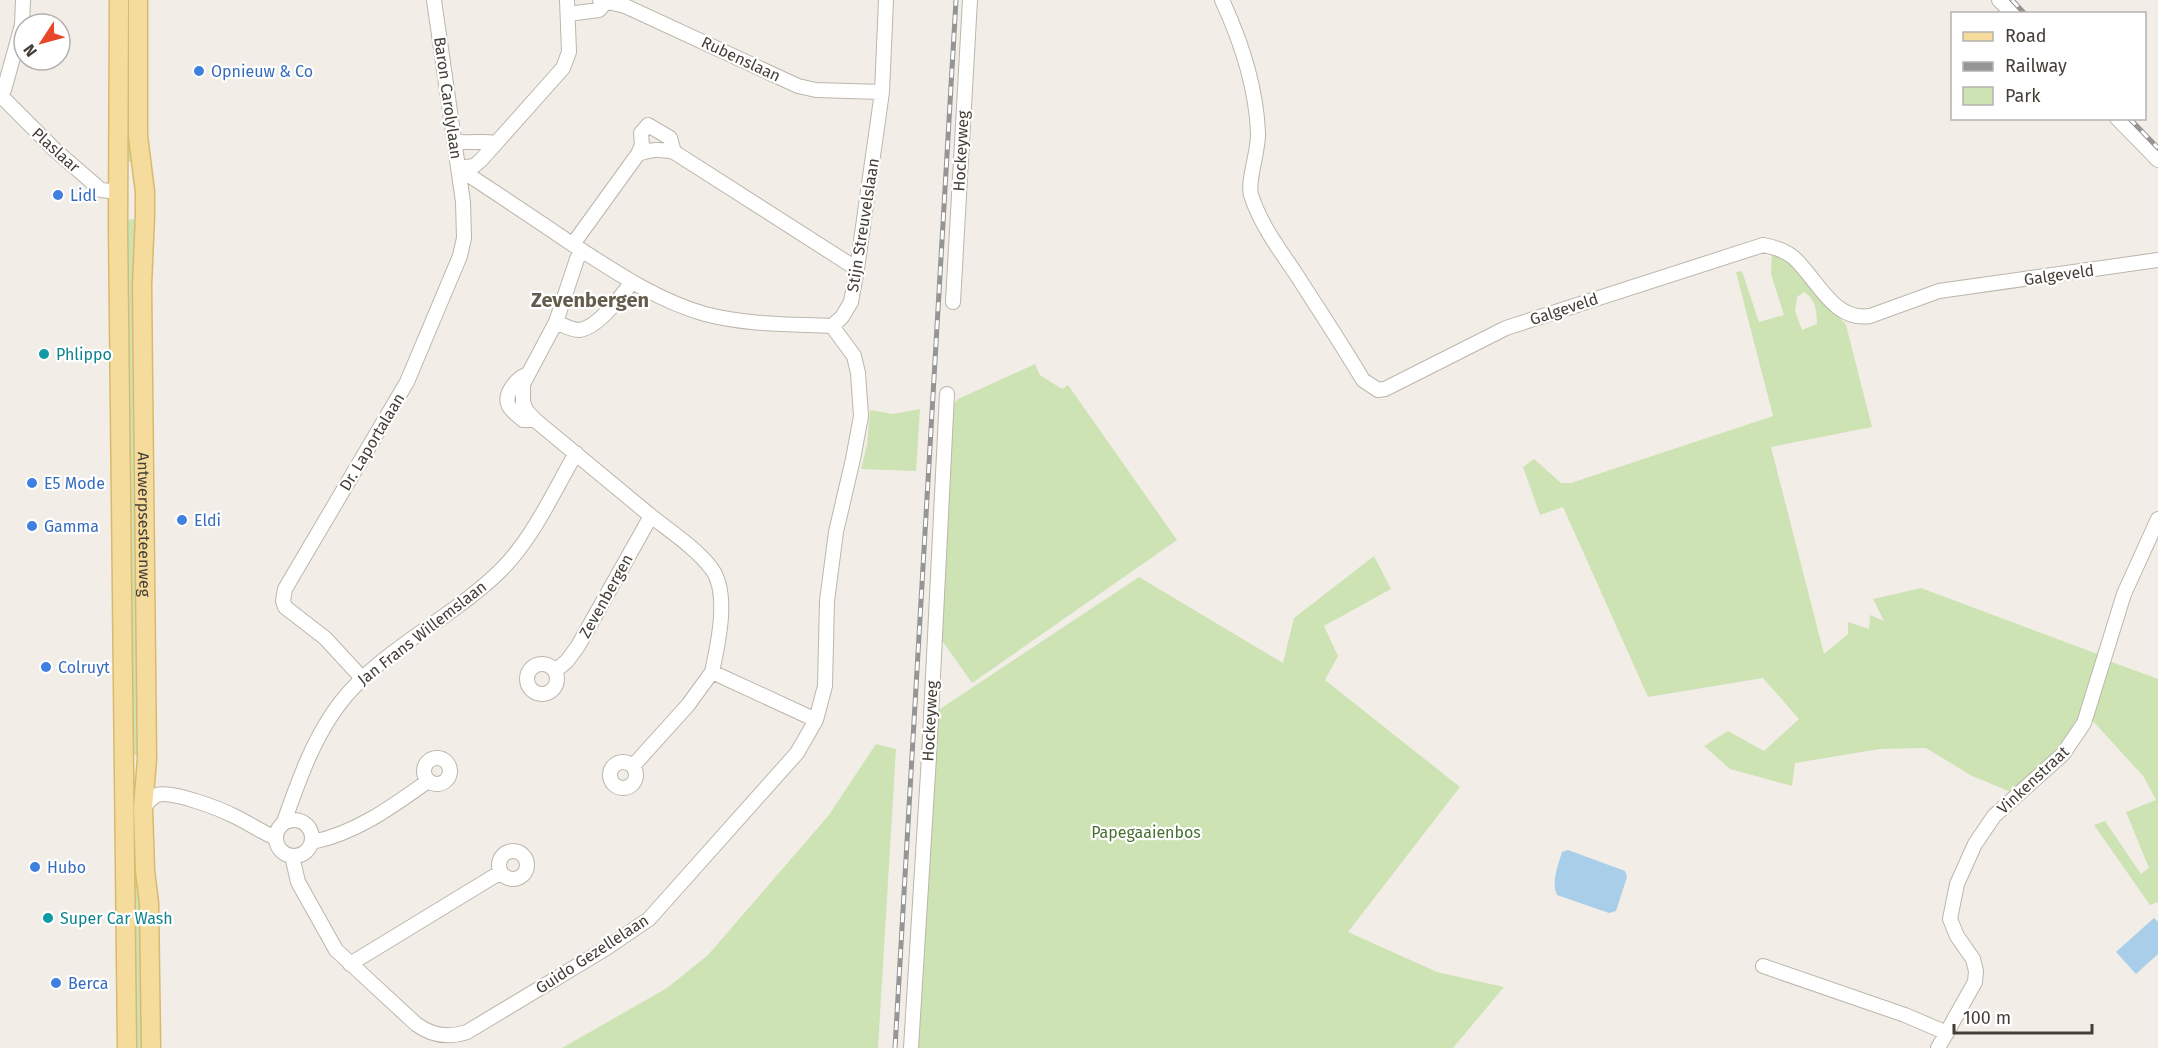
<svg xmlns="http://www.w3.org/2000/svg" width="2158" height="1048" font-family="'Fira Sans',sans-serif">
<rect width="100%" height="100%" fill="#f2eee7"/>
<path fill="#cde3b3" fill-rule="evenodd" d="M124 0H132L136 161 125 162Z
M135 219 140 755H132L125 220Z
M1772 249 1797 266 1846 325 1872 427 1771 447 1824 654 1848 634V622L1869 629 1870 615 1884 621 1873 599 1921 588 2100 655 2082 712 2068 741 2011 792 1972 776 1926 748 1880 749 1795 763 1792 786 1730 769 1704 746 1728 731 1764 751 1799 719 1763 678 1648 697 1563 507 1540 515 1523 467 1534 459 1561 483H1571L1773 416 1736 272 1742 271 1759 322 1784 315 1771 274ZM1804 292C1817 301 1816 310 1817 324L1802 330 1795 311 1797 297Z
M1035 364 1040 375 1062 389 1068 385 1177 540 972 683 941 639 949 469 950 467 951 407 958 399Z
M920 409 916 471 861 469 867 445 870 410 893 414Z
M1374 556 1391 589 1324 626 1338 656 1325 680 1460 787 1348 932 1437 972 1504 987 1453 1048H917L937 711 1139 577 1283 663 1294 618Z
M2109 661 2158 679V902L2150 905 2094 825 2105 821 2141 874 2149 868 2126 812 2156 800 2144 777 2092 720Z
M876 744 896 749 878 1048H562L667 988 708 955 829 815Z
M132 817H139L142 1048H134Z"/>
<path fill="#a8cee9" d="M1568 850 1625 871 1627 877 1616 911 1609 913 1557 895C1551 883 1558 865 1562 852Z
M2154 918 2158 922V954L2136 974 2116 952Z"/>
<g fill="none" stroke-linecap="round" stroke-linejoin="round">
<g stroke="#bcb6aa" stroke-width="16">
<path id="minor" d="M600 0 625 6 798 86 816 90 882 92
M1222 0C1241 41 1256 87 1258 132 1259 151 1247 181 1251 195 1260 223 1278 248 1294 271 1317 307 1341 343 1363 380L1378 390 1385 389 1506 328 1763 245C1774 247 1784 250 1793 257 1817 278 1833 322 1870 316L1939 291 2158 260
M1999 0 2013 14
M568 14 599 10 605 3
M0 91 4 90 22 25 23 0
M0 95 55 150 101 190 119 192
M2117 118 2158 160
M454 141C468 144 482 140 496 143
M638 154 642 145 641 133 648 125 670 138 674 152
M458 168C496 193 534 218 572 244 614 271 656 300 705 314 747 325 789 324 832 326
M458 168 474 166 481 160 563 68 569 52 567 0
M573 244 638 154C652 149 660 149 674 152L857 269
M582 250 577 259 556 322 523 384V402L526 410 535 420 651 516
M953 302 970 0
M556 322C563 325 571 330 579 330 598 328 621 296 632 282
M832 326 842 317 851 302 857 269 882 92 886 0
M526 375C516 379 503 395 509 406 512 412 519 416 523 420H535
M527 679a15 15 0 1 1 30 0a15 15 0 1 1-30 0Z
M555 671 567 661 578 646 651 516C670 531 697 549 711 568 730 592 718 644 712 672
M362 678 325 638 285 607 283 601 285 589 407 382 460 256 464 238 463 202 434 0
M424 771a13 13 0 1 1 26 0a13 13 0 1 1-26 0Z
M610 775a13 13 0 1 1 26 0a13 13 0 1 1-26 0Z
M633 766 688 705 712 672 816 720
M143 808C147 803 151 798 157 795 172 790 220 809 234 816 249 823 261 832 276 838
M276 838a18 18 0 1 1 36 0a18 18 0 1 1-36 0Z
M284 822C300 776 318 725 352 689 396 642 457 614 502 569 533 538 554 491 576 453
M312 842C355 834 393 806 428 781
M499 865a14 14 0 1 1 28 0a14 14 0 1 1-28 0Z
M292 856 298 882 336 950 416 1024C432 1036 449 1038 467 1032L605 949 649 919 797 753 816 720 825 686 827 601 836 532 853 459 861 416 858 373 854 356 832 326
M350 964 501 872
M1763 966 1905 1015 1947 1033
M911 1048 929 757 947 394
M1938 1048 1975 982 1976 971 1973 959 1957 936 1950 919 1957 884 1975 844 1994 816 2063 754 2084 723 2124 594 2158 519"/>
</g>
<g stroke="#d9b96e" stroke-width="21">
<g id="major">
<path d="M119 0 118 226 127 1048"/>
<path id="s1" d="M138 0V136L145 192V215L142 285 147 759 143 808 145 871 149 903 151 1048"/>
</g>
</g>
<use href="#minor" stroke="#fff" stroke-width="14"/>
<use href="#major" stroke="#f5dc9c" stroke-width="18"/>
<g stroke="#959595" stroke-width="5">
<path id="rail" d="M2012 0 2025 14
M2129 118 2158 148
M895 1048 956 0"/>
</g>
<use href="#rail" stroke="#fff" stroke-width="3" stroke-dasharray="9" stroke-linecap="butt"/>
</g>
<g fill="#3f7fe0" stroke="#fff" stroke-width="2">
<circle cx="199" cy="71" r="6"/>
<circle cx="58" cy="195" r="6"/>
<circle cx="32" cy="483" r="6"/>
<circle cx="182" cy="520" r="6"/>
<circle cx="32" cy="526" r="6"/>
<circle cx="46" cy="667" r="6"/>
<circle cx="35" cy="867" r="6"/>
<circle cx="56" cy="983" r="6"/>
</g>
<g fill="#0f9aa8" stroke="#fff" stroke-width="2">
<circle cx="44" cy="354" r="6"/>
<circle cx="48" cy="918" r="6"/>
</g>
<g text-anchor="middle" dominant-baseline="central" stroke-width="4.5" stroke-linejoin="round" paint-order="stroke">
<g font-size="16" fill="#443f36" stroke="#fff">
<text transform="translate(741 59) rotate(25)">Rubenslaan</text>
<text transform="translate(448 98) rotate(82)">Baron Carolylaan</text>
<text transform="translate(56 150) rotate(42)">Plaslaar</text>
<text transform="translate(961 151) rotate(-87)">Hockeyweg</text>
<text transform="translate(863 225) rotate(-81)">Stijn Streuvelslaan</text>
<text transform="translate(2059 275) rotate(-8)">Galgeveld</text>
<text transform="translate(1564 309) rotate(-18)">Galgeveld</text>
<text transform="translate(372 442) rotate(-59)">Dr. Laportalaan</text>
<text stroke="none"><textPath href="#s1" startOffset="525">Antwerpsesteenweg</textPath></text>
<text transform="translate(606 596) rotate(-61)">Zevenbergen</text>
<text transform="translate(422 633) rotate(-38)">Jan Frans Willemslaan</text>
<text transform="translate(930 721) rotate(-87)">Hockeyweg</text>
<text transform="translate(2033 780) rotate(-43)">Vinkenstraat</text>
<text transform="translate(592 954) rotate(-33)">Guido Gezellelaan</text>
</g>
<g font-size="16" fill="#366cbe" stroke="#fff" text-anchor="start">
<text x="211" y="71">Opnieuw &amp; Co</text>
<text x="70" y="195">Lidl</text>
<text x="44" y="483">E5 Mode</text>
<text x="194" y="520">Eldi</text>
<text x="44" y="526">Gamma</text>
<text x="58" y="667">Colruyt</text>
<text x="47" y="867">Hubo</text>
<text x="68" y="983">Berca</text>
</g>
<g font-size="16" fill="#0d838f" stroke="#fff" text-anchor="start">
<text x="56" y="354">Phlippo</text>
<text x="60" y="918">Super Car Wash</text>
</g>
<g font-size="16" fill="#47702f" stroke="#fff">
<text x="1146" y="832">Papegaaienbos</text>
</g>
<g font-size="20" font-weight="bold" fill="#665c4e" stroke="#fff">
<text x="590" y="300">Zevenbergen</text>
</g>
</g>
<rect x="1951" y="12" width="195" height="108" fill="#ffffff" stroke="#b4b2af" stroke-width="1.5"/>
<rect x="1963" y="32" width="30" height="9" fill="#f5dc9c" stroke="#b4b2af" stroke-width="1.5"/>
<text x="2005" y="42" font-size="18" fill="#443f36">Road</text>
<rect x="1963" y="62" width="30" height="9" fill="#959595" stroke="#b4b2af" stroke-width="1.5"/>
<text x="2005" y="72" font-size="18" fill="#443f36">Railway</text>
<rect x="1963" y="87" width="30" height="18" fill="#cde3b3" stroke="#b4b2af" stroke-width="1.5"/>
<text x="2005" y="102" font-size="18" fill="#443f36">Park</text>
<g transform="translate(42 42) rotate(234)"><circle r="28" fill="#ffffff" stroke="#b4b2af" stroke-width="1.5"/>
<path d="M0-4.5L10 22L0 15L-10 22Z" fill="#e74628"/>
<text y="-9" font-size="16" font-weight="bold" text-anchor="middle" fill="#443f36">N</text>
</g>
<path d="M1954 1024v9h138v-9" fill="none" stroke="#443f36" stroke-width="3"/>
<text x="1963" y="1024" font-size="18" fill="#443f36" stroke="#ffffff" stroke-width="4.5" paint-order="stroke">100 m</text>
</svg>
